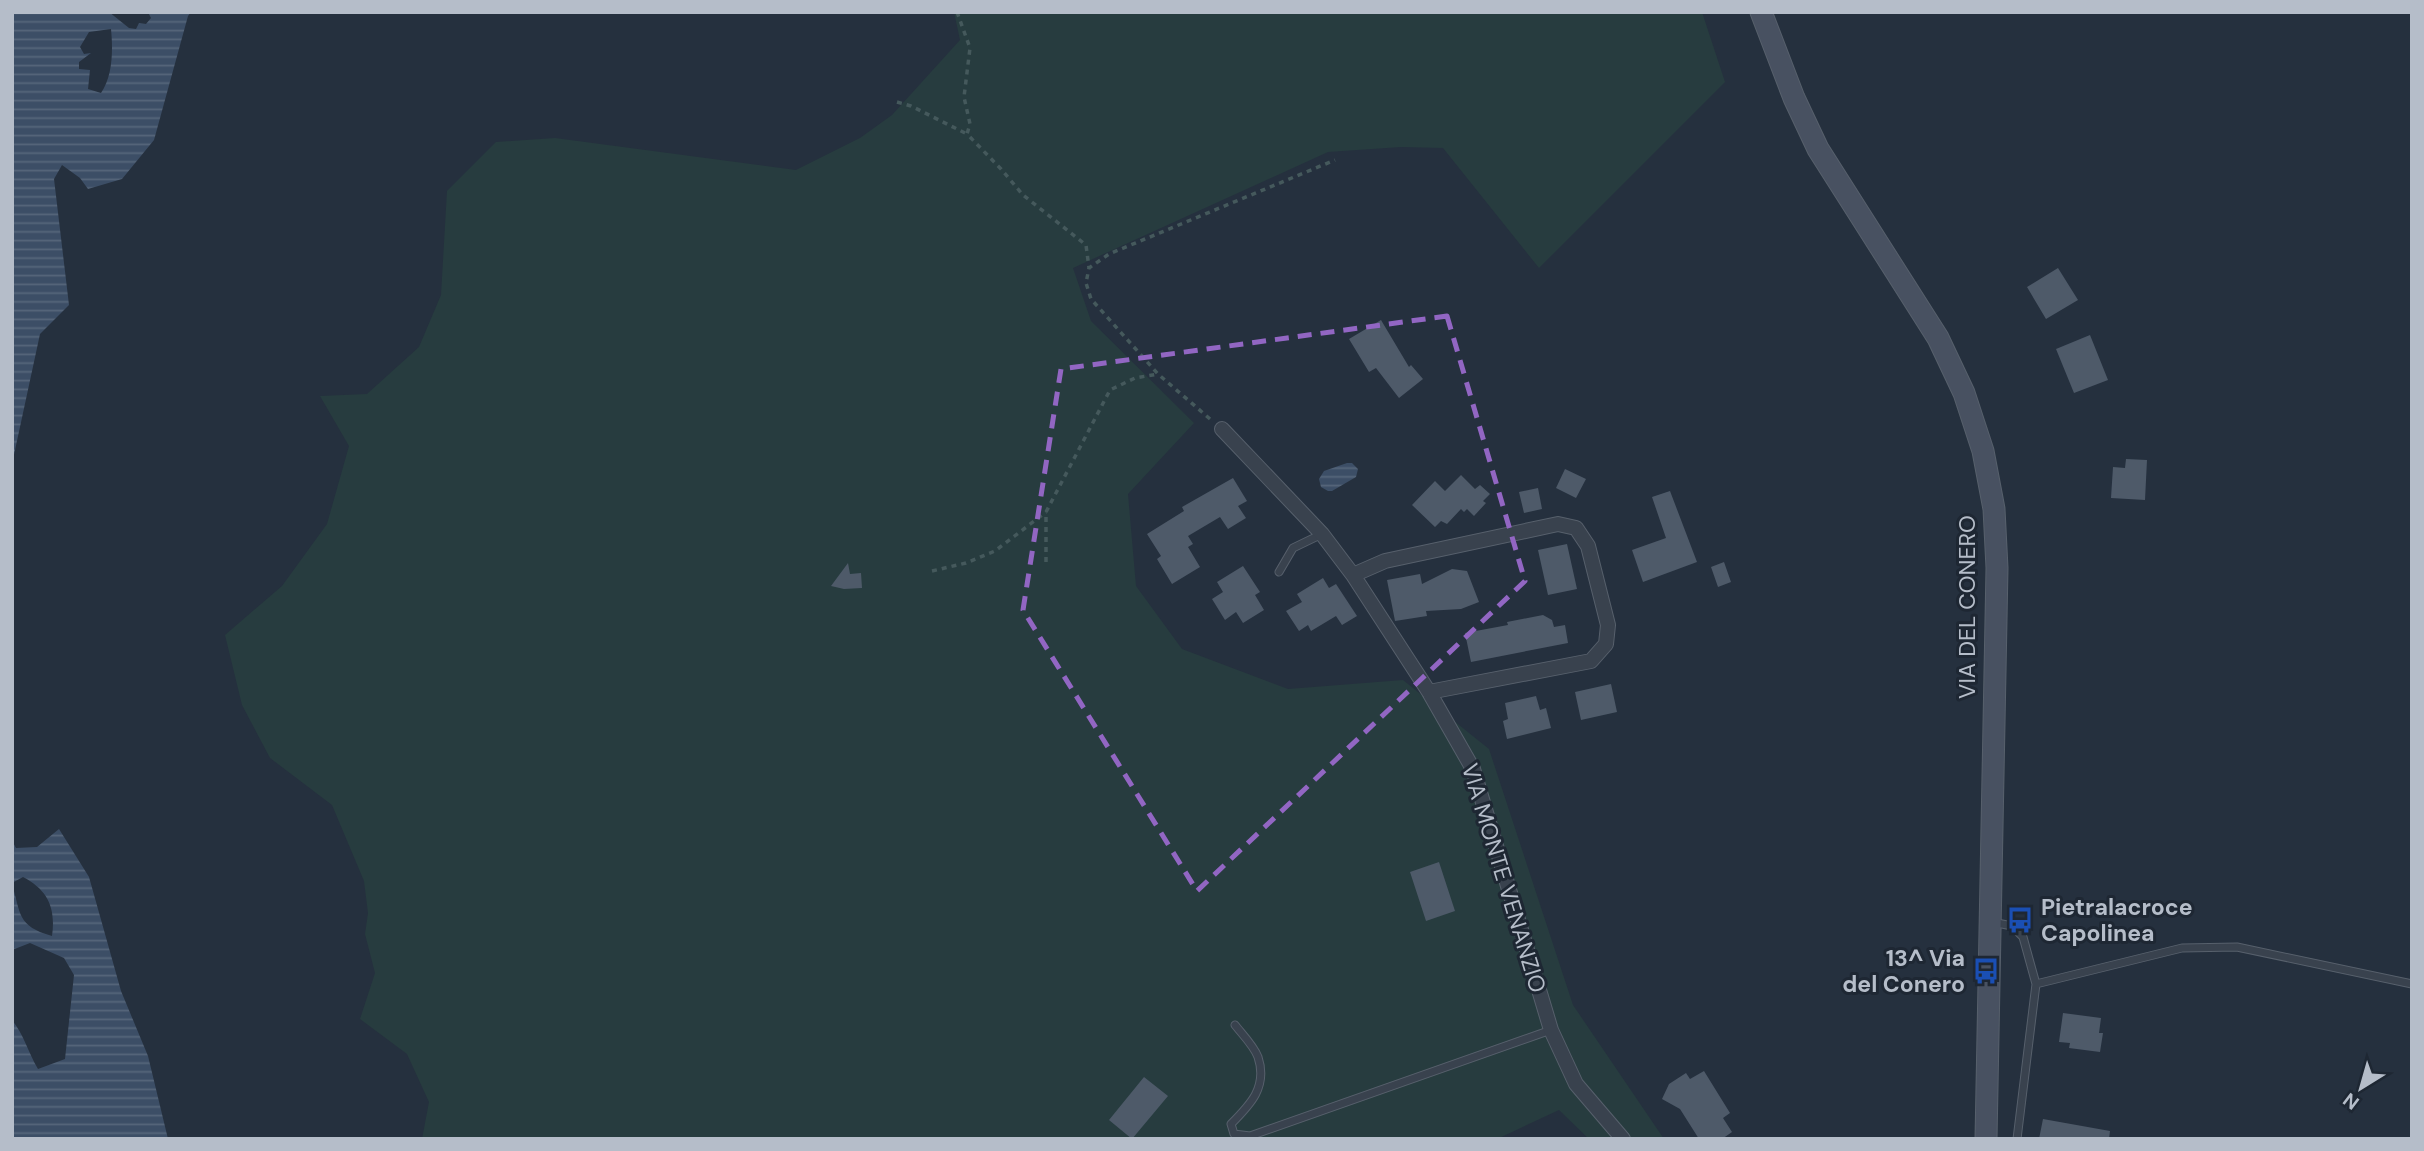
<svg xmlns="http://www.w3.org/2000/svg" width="2424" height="1151" font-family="'DM Sans',sans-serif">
<defs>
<pattern id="water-rules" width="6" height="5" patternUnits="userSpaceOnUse" patternTransform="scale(1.75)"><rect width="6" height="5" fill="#3c4e66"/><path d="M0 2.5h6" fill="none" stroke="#56667b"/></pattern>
</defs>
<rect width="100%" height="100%" fill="#25303e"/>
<path fill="#273c3f" d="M954 12H1702L1725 82 1539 268 1443 148 1401 147 1328 152 1073 268 1091 321 1194 423 1128 494 1136 586 1182 649 1288 689 1403 680 1489 749 1573 1005 1664 1139H1589L1559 1110 1497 1139H422L429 1102 407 1054 360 1019 375 973 365 934 368 913 364 881 332 805 270 758 242 705 225 635 282 586 327 524 349 446 320 396 367 394 419 347 441 295 447 191 496 142 555 138 796 170 860 138 892 115 960 40Z"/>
<path fill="url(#water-rules)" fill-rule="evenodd" d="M12 12H109L129 28 136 29 139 23 146 24 151 18 148 12H191L188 16 154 140 122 179 88 189 80 178 62 165 54 179 69 305 40 334 12 464ZM111 29C113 49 113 76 101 93L88 89 90 70 79 69V62L91 53 84 54 80 47 89 32Z
M1347 463H1352L1358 469 1356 477 1332 491H1328L1321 487 1319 479 1324 471Z
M59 829 89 877 121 991 148 1056 168 1139H12V1020C24 1035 28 1052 38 1069L65 1059 74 975 64 958 30 943 12 950V884C21 914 17 926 52 936 56 908 48 890 23 877L12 883V841L16 848 37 847Z"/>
<path fill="#4e5a69" d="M2058 268 2078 300 2046 319 2027 287Z
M1381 320 1409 367 1411 365 1423 379 1399 398 1376 368 1369 372 1349 339Z
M2090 335 2108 380 2074 393 2056 349Z
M2126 459 2147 460 2145 500 2111 498 2113 467 2125 468Z
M1565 469 1586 479 1576 498 1556 488Z
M1461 475 1475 489 1480 485 1490 494 1483 501 1486 503 1474 516 1467 509 1464 512 1461 509 1447 524 1441 521 1435 527 1412 505 1435 481 1445 491Z
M1233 478 1247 501 1238 506 1246 518 1228 529 1220 517 1188 536 1193 544 1188 547 1200 567 1172 584 1157 559 1161 556 1147 534 1184 511 1182 507Z
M1538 488 1542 509 1524 513 1519 492Z
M1670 491 1697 562 1643 582 1632 550 1666 538 1652 497Z
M1567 544 1577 589 1548 595 1538 550Z
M1724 562 1731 582 1718 587 1711 567Z
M848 563 850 574 861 573 862 588 844 589 831 586Z
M1243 566 1260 592 1255 595 1264 610 1243 623 1236 612 1225 620 1212 599 1223 592 1217 582Z
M1452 569 1467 571 1479 602 1461 609 1426 611 1427 616 1395 621 1387 580 1420 574 1422 584Z
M1323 578 1329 588 1336 584 1357 616 1342 625 1336 616 1311 631 1308 625 1299 631 1286 611 1302 602 1297 594Z
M1543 615 1552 620 1554 627 1565 625 1568 643 1471 662 1465 633 1508 625 1507 622Z
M1611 684 1617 712 1581 720 1575 692Z
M1536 696 1540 710 1546 708 1551 728 1507 739 1503 721 1508 719 1505 703Z
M1439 862 1455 911 1426 921 1410 872Z
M2063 1013 2101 1018 2099 1033H2103L2100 1052 2069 1048 2070 1043 2059 1042Z
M1704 1071 1730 1113 1723 1118 1732 1132 1722 1139H1699L1680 1109 1662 1099 1669 1084 1686 1073 1690 1079Z
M1144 1077 1168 1096 1132 1139 1109 1120Z
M2043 1119 2110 1131 2109 1139H2039Z"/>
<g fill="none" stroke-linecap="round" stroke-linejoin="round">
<g stroke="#57606c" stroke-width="9">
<path id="lane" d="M1279 572 1293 548 1322 534
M1992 922 2012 926 2023 937 2036 984 2017 1139
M2036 984 2182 948 2237 947 2412 984
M1235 1025C1242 1034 1254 1046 1258 1057 1268 1087 1250 1105 1231 1124L1234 1134 1250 1136 1551 1030"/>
</g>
<g stroke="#57606c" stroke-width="16">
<path id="street" d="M1222 429 1322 534 1353 575 1429 692 1473 769 1551 1030 1576 1084 1623 1139
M1353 575 1385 561 1558 524 1576 528 1588 546 1608 625 1606 644 1591 661 1429 692"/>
</g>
<g stroke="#57606c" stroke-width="23">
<path id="secondary" d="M1761 12 1794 98 1818 149 1938 338 1964 393 1983 451 1994 509 1997 568 1986 1139"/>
</g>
<path stroke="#45595c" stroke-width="3.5" stroke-dasharray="5 5" stroke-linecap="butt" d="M957 12 970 48 964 97 970 124 967 134 1001 169 1023 195 1086 245 1089 268
M897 102 911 106 967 134
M1210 419 1158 374 1091 299 1086 283 1089 268 1109 254 1335 160
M1046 562V512L1110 390 1135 378 1158 374
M932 571 966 563 995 551 1046 512"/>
<use href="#lane" stroke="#39424e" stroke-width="7"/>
<use href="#street" stroke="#39424e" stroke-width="14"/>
<use href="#secondary" stroke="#485161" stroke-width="21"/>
</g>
<path fill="none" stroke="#9266c3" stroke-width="5" stroke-dasharray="14 9" stroke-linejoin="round" d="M1447 316 1525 581 1197 891 1023 610 1061 369Z"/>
<defs>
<g id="bus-bare" transform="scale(2.1)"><path d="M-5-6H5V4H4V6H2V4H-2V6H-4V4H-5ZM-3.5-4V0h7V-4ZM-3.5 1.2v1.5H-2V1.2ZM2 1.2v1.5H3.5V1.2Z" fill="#1a4fb4" stroke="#1e2733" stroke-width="2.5" paint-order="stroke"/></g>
</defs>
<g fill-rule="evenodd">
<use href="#bus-bare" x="2020" y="920"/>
<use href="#bus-bare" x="1986" y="971"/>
</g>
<g text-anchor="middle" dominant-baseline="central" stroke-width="6" stroke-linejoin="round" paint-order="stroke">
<g font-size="23" fill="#b5bdc9" stroke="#1e2733">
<text transform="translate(1967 607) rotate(-90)">VIA DEL CONERO</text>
<text transform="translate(1504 878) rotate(73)">VIA MONTE VENANZIO</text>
</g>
<g font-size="23" font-weight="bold" fill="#b5bdc9" stroke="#1e2733" text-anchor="start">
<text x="2041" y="907">Pietralacroce<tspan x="2041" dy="26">Capolinea</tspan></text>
<text x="1965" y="958" text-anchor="end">13^ Via<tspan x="1965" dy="26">del Conero</tspan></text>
</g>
</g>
<rect width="2424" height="1151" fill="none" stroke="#b5bdc9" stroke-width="28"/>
<g transform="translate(2361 1088) rotate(217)" stroke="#1e2733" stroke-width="5" paint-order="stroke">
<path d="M0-5L12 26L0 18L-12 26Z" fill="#b5bdc9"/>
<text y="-10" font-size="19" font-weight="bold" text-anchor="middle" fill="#b5bdc9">N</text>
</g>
</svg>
